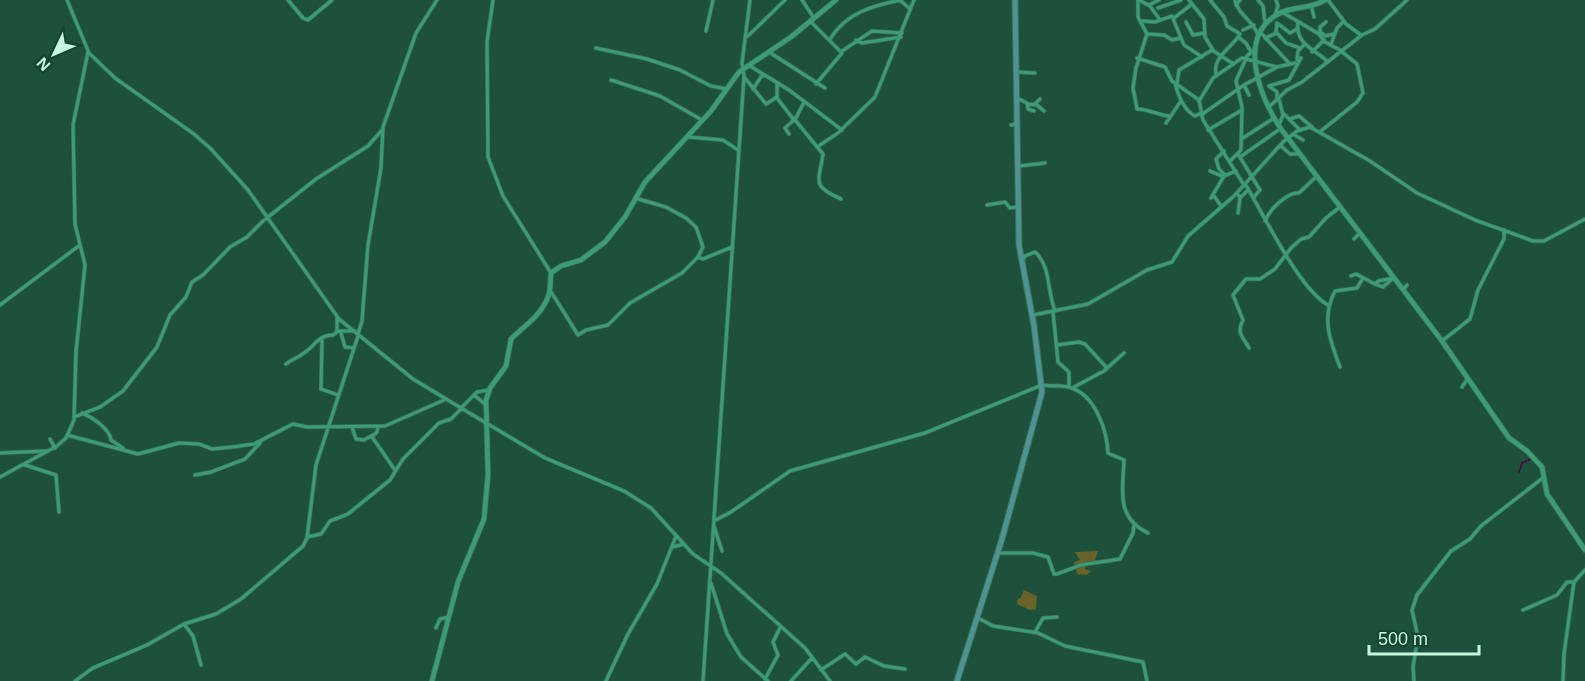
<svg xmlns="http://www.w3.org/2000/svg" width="1585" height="681" font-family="Arial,sans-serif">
<rect width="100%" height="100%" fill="#1e513c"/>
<path fill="#68622b" d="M1098 551 1095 560 1099 561 1085 565V569L1091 571 1087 575 1077 574 1074 562 1080 560 1075 552Z
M1024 590 1037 596 1036 609 1030 610 1017 604 1018 598 1020 599Z"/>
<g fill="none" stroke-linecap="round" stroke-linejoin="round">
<path stroke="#4c0138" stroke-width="1.5" d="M1519 472 1522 463 1531 459"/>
<g stroke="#3c705b" stroke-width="4.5">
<path id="minor" d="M67 0 89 53 115 78 194 134 211 149 248 190 339 319 413 379 461 408 477 392 489 390
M288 0 303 18 308 20 332 0
M493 0 487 42 488 157 503 196 551 273
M802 0 814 18
M1138 0V17L1147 34 1136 68 1133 88 1137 109C1148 109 1158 115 1169 116
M1139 0 1150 6 1160 20
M1189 0 1204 19 1205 37 1213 50
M1210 0 1224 17 1227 26 1240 34C1232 48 1212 57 1216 74
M1235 0C1238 15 1253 20 1258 35
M1258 0 1263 6 1265 23
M1328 0 1346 24 1361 35
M1149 5 1159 0
M1236 5 1240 0
M1311 5 1314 17
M1158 8 1181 0
M1282 12 1319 34 1325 42 1342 51
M1275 15 1278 6 1276 0
M1174 18 1192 4
M810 21 842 53 816 84
M1143 21 1155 22 1172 16 1184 45 1202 57
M1186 22 1193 35 1204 33
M1298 22C1295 45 1315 49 1328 62
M1277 23 1276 32 1286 43 1300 48
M1277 23 1290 33 1297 29
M1243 30 1254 25
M706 31 713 0
M1320 31 1325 36 1334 34
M1260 32 1290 64
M1320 32V27L1326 22
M1147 34 1164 35 1172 40 1180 38
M748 36 785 0
M1238 37 1246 43 1251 52
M1265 38 1277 33
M830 39C846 13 872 6 900 0L910 9
M856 40 862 43 901 37
M1331 44 1337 28 1344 21
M596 48 647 59 680 70 711 86 727 89
M842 51 872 31 902 33
M769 52 825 88
M1312 52 1324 40
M1137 58 1165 67 1172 81 1199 100 1203 120 1244 185
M1297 60 1298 51 1304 45
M750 66 789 90 842 130
M1018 72 1035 73
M745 78 766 104 777 97V83
M611 80 660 96 702 120
M1175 83C1178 95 1184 110 1195 116L1201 113
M1177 84 1179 70 1212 50 1232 63
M1244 85 1249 95
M753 89 763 74
M777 98 794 120 785 128 789 134
M1017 98 1027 103 1028 109 1034 111
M1277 100V92L1269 86 1289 80 1301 58
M1199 101 1213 78 1242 58 1277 67 1295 63
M804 102 795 120 823 154C819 182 811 186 841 199
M1028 104 1037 105 1044 111
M1035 104 1040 99
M1270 106 1287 90 1302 82 1362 35 1375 29 1407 0
M1283 113 1300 130
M1201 115 1244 85 1277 67
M1290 119 1299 116 1312 127
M1166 123 1181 101
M1011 125 1017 124
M1279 125 1283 115 1279 99
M1208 130 1242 110
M1321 131 1357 102 1363 93 1357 64 1341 51
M1293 134 1303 140
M688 137 723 140 738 150
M1243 138 1274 118
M1280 145 1290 154H1300
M817 147 838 133 875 97 914 0
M1224 151 1216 159 1219 169 1225 175
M1238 154 1260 190 1253 198
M1240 157 1280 129
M1231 160 1241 150 1242 107 1236 81 1247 56 1255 49
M1019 166 1045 163
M1210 171 1224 177
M1245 184C1264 214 1298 288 1328 305
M1237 193 1240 198 1238 213
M1214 196 1221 206
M635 198 666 207 686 218 696 227 703 247 698 257
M1211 198 1224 176 1236 171
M1240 198 1248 190
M987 205 1005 202 1010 208 1018 207
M1265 221C1270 209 1287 192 1299 193L1317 176
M1354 239 1360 233
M1023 260 1025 256 1035 252C1051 266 1047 291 1055 311
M1351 276 1356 274 1375 284 1378 281 1394 278
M1375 284 1383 287 1392 279
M550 290 578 335 586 330 608 325 630 303 682 273 698 257 703 259 732 247
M1403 290 1407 285
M0 305 80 245
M1053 312 1058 362 1069 372V387
M1033 315 1088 304 1147 270 1172 262 1188 236 1234 196 1283 142 1297 131 1310 127 1370 161 1417 193 1475 220 1533 241H1544L1585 219
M337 331V318
M341 333 345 347 354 348
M358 334 362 321 368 245 381 168 383 127 416 33 437 0
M322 339 321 389 338 395
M1442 341 1470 319 1478 290 1504 239V230
M1057 345 1079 342 1085 344 1107 368
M1249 348C1243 337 1236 333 1243 320L1233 295 1246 279H1260L1275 269 1291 248 1301 239 1309 237 1326 218 1340 207
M286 364C292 359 298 358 304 353 315 346 318 335 333 335L338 331H355
M1340 367C1330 341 1321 318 1335 291L1357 288 1363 278
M1074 387 1104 371 1124 353
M1462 387 1468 378
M474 395 485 404
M461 408 545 458 624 491 651 508 693 554 721 573 805 648 830 681
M82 413C92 417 110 429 111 440L123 448
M74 417 100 407 123 391 157 347 170 315 186 297 192 282 203 275 230 247 247 237 263 221 316 179 368 146 383 129
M378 426 377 432 372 437 395 470
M352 427 356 439 364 440 373 435
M67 435 138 454 179 443 199 444 212 449 232 447 254 444 293 424 307 427 385 426 444 400
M50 439 55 448
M0 453 46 451
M25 465 56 475 59 512
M195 475 211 472 245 459 260 443
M0 477 57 446 66 438 74 420 76 352 85 265 75 224 73 125 88 52
M714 521 731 512 790 471 925 433 1042 385C1053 387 1064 384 1074 389 1096 398 1107 431 1108 453L1124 460C1123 490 1115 517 1148 533
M714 526 722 551
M307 537 321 534 330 521 348 514 390 480 403 459 439 423 451 419 462 408
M672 547 684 544
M998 553H1033L1048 557 1054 574H1057L1081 565 1120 559 1133 533 1134 525
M711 583 727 634 741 657 768 681
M1523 610 1557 595 1567 582H1574
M978 618 993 626 1038 633 1065 646 1143 662 1147 681
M184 624 193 636 201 665
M436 628 440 619 449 617
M1035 632 1043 618 1057 617
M821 670 845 654 856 664 865 657 884 666 905 669
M765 679 778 655 773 642 780 628
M75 681 93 668 147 645 184 624 216 614 241 599 303 546 307 538 316 465 358 336
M606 681 628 634 657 584 676 536
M703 681 744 76 742 63 750 0
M791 681 812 658
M1414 681 1413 667 1418 637 1412 610 1417 595 1451 551 1470 539 1481 526 1544 477
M1563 681 1564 654 1574 582 1585 570"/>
</g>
<g stroke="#3c705b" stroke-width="6">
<path id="tertiary" d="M1325 0C1312 9 1294 6 1280 13 1235 36 1260 97 1281 129L1442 341 1509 438 1527 451 1542 467 1547 494 1585 550
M432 681 458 582 484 519 488 475 486 400 490 388 506 366 511 339C525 325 540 317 548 297 551 290 550 281 551 273L561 266 581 260 605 242 625 217 645 182 711 111 739 72 791 37 836 0"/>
</g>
<g stroke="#3c705b" stroke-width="7">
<path id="secondary" d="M957 681 1002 539 1042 392 1034 326 1019 245 1015 0"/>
</g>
<use href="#minor" stroke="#3b9c75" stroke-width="3"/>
<use href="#tertiary" stroke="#3b9c75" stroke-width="4.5"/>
<use href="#secondary" stroke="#4f9293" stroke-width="5"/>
</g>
<g transform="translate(54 54) rotate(226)" stroke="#124632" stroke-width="4.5" paint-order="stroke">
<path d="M0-4.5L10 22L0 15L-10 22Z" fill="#c9f6df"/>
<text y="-9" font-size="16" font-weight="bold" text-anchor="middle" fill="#c9f6df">N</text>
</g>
<path d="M1369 645v9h110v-9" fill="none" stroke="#c9f6df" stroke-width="3"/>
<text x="1378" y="645" font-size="18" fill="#c9f6df" stroke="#124632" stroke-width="4.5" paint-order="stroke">500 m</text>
</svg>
